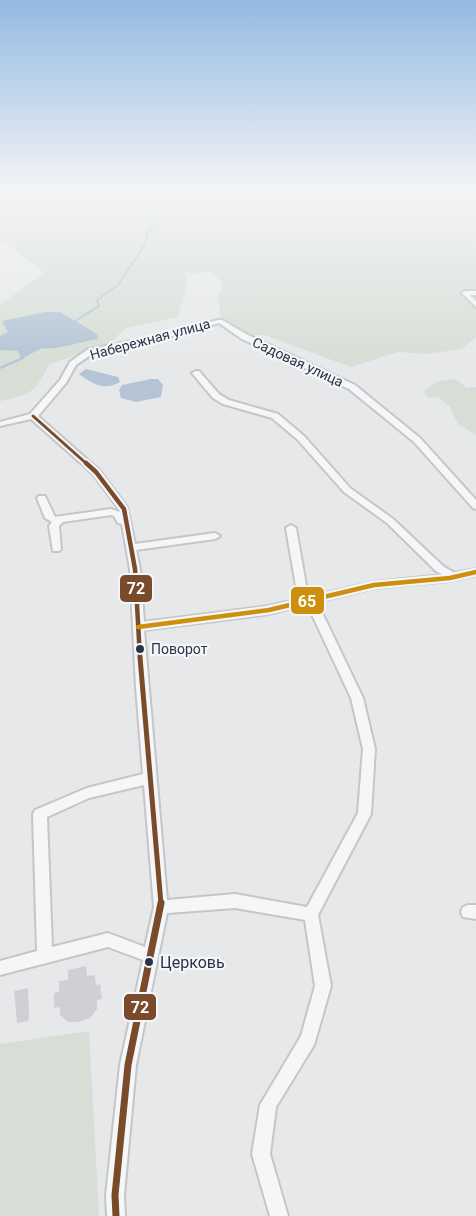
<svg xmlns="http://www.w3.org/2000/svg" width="476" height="1216" font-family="Roboto,sans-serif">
<rect width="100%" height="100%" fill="#e6e8ea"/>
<path fill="#d6ded6" d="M0 192H476V337L462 349 426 354 398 352 351 367 264 335H252L221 318 218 298 223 283 212 272 191 274 185 271 187 283 178 317 126 328 109 344 49 364C36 392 31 395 0 401V305L44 273 11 247 0 241Z
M455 379 467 388 476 387V435L458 424 450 407 438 397 428 398 424 391 436 382Z
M89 1031 99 1216H0V1044Z"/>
<path fill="#b4c4d5" d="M46 312H60L97 334 98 339C83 341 54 351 42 348L21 359 18 351 0 350V336L8 332 2 321Z
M86 369 118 377 120 382C103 391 93 384 79 374Z
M151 379H158L163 385 161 397 136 402 121 398 119 390 122 385Z"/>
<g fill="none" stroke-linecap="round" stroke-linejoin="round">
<path stroke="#b4c4d5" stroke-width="1.5" d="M88 313 99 306 97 300 118 285 144 246 147 234 161 212 159 192"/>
<path stroke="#b4c4d5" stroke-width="2" d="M72 323 91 311
M0 368 23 358"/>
</g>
<path fill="#ced0d3" d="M86 966 87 976 95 975 96 985 100 984 102 999 97 1000V1009L90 1018 79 1022H68L60 1015V1007L54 1008V993L59 992V981L68 980V970Z
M28 988 29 1016 28 1021 17 1023 14 991Z"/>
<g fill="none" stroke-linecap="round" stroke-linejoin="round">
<g stroke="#c4c6c8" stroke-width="4">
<path id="minor" d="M465 291H476V295H470L476 301V307L462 293Z
M218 320H222L248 335 355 385 420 438 476 500V509L473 508 414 442 349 389 242 339 219 323 161 339 92 354 76 365 66 383 38 416 99 470 127 507 135 544 215 533 220 536 215 539 136 550 140 569 144 622 269 606 303 598 297 592 286 528 291 525 296 528 307 591 313 596 374 582 443 575 436 571 387 523 344 492 298 440 272 418 223 404 213 398 192 373 196 371H199L219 394 229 400 278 414 304 436 350 488 393 519 444 567 455 573 476 569V575L450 581 374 588 317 602 363 698 375 749 371 814 318 915 331 986 314 1045 276 1107 270 1154 288 1216H270L252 1154 260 1105 301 1036 315 986 305 920 235 908 167 913 136 1065 124 1195 125 1216H107L106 1195 120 1065 143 960 108 947 0 975V961L37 951 33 814 35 810 87 788 143 774 136 687 130 569 122 524 118 523 114 516 111 515 63 522 59 526 61 549 59 551H53L49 526 52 522 45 518 37 498 39 496H45L55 517 111 509 120 512 119 509 93 474 31 419 0 426V422L30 414 60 380 70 362 87 350 160 335ZM307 604 351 698 363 749 358 813 307 907 235 894 167 900 144 630 269 614ZM144 785 154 907 145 947 108 933 52 947 47 817 89 798Z
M468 905H476V919L463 917 461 912 463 907Z"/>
</g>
<use href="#minor" fill="#f5f6f7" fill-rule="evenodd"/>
<g stroke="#f4f6f9" stroke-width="6">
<path id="bus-1-far3" d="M33 416 88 465"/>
</g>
<g stroke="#f4f6f9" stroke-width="9">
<path id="bus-1-far2" d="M86 463 96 472 124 509 135 569 140 658"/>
</g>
<g stroke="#f4f6f9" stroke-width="10">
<path id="bus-1-far1" d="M140 657 161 904"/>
</g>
<g stroke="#f4f6f9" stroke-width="11">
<path id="bus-1" d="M116 1216 115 1195 128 1065 161 903"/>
</g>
<g stroke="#f4f6f9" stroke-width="9">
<path id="bus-2" d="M138 627 269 610 374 585 450 578 476 572"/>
</g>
<use href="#bus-1-far3" stroke="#7a4b2a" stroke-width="3"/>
<use href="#bus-1-far2" stroke="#7a4b2a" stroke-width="4.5"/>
<use href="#bus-1-far1" stroke="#7a4b2a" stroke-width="5"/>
<use href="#bus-1" stroke="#7a4b2a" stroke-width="7"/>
<use href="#bus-2" stroke="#ce8f0e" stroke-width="4.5"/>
</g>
<linearGradient id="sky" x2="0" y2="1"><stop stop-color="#93bae0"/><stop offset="0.53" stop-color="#f4f5f6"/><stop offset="1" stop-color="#f4f5f6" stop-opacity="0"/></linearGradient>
<rect width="476" height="362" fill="url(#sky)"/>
<g fill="#2b3445" stroke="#f4f6f9" stroke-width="2">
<circle cx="140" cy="649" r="5"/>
<circle cx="149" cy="962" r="5"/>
</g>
<g text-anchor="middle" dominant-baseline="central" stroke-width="4.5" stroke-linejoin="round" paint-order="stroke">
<g font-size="14" fill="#2b3445" stroke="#f4f6f9">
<text transform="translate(150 339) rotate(-15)">Набережная улица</text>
<text transform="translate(298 362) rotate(25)">Садовая улица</text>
</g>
<g font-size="14" fill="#2b3445" stroke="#f4f6f9" text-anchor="start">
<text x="151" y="649">Поворот</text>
</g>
<g font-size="16" fill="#2b3445" stroke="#f4f6f9" text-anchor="start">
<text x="160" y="962">Церковь</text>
</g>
</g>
<g stroke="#f4f6f9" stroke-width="2">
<rect x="119" y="574" width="34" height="29" rx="6" fill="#7a4b2a"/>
<rect x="290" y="586" width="35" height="29" rx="6" fill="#ce8f0e"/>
<rect x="123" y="993" width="34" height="28" rx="6" fill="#7a4b2a"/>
</g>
<g font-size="16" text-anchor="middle" font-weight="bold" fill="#fff">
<text x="136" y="594">72</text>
<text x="307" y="607">65</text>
<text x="140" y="1013">72</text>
</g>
</svg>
